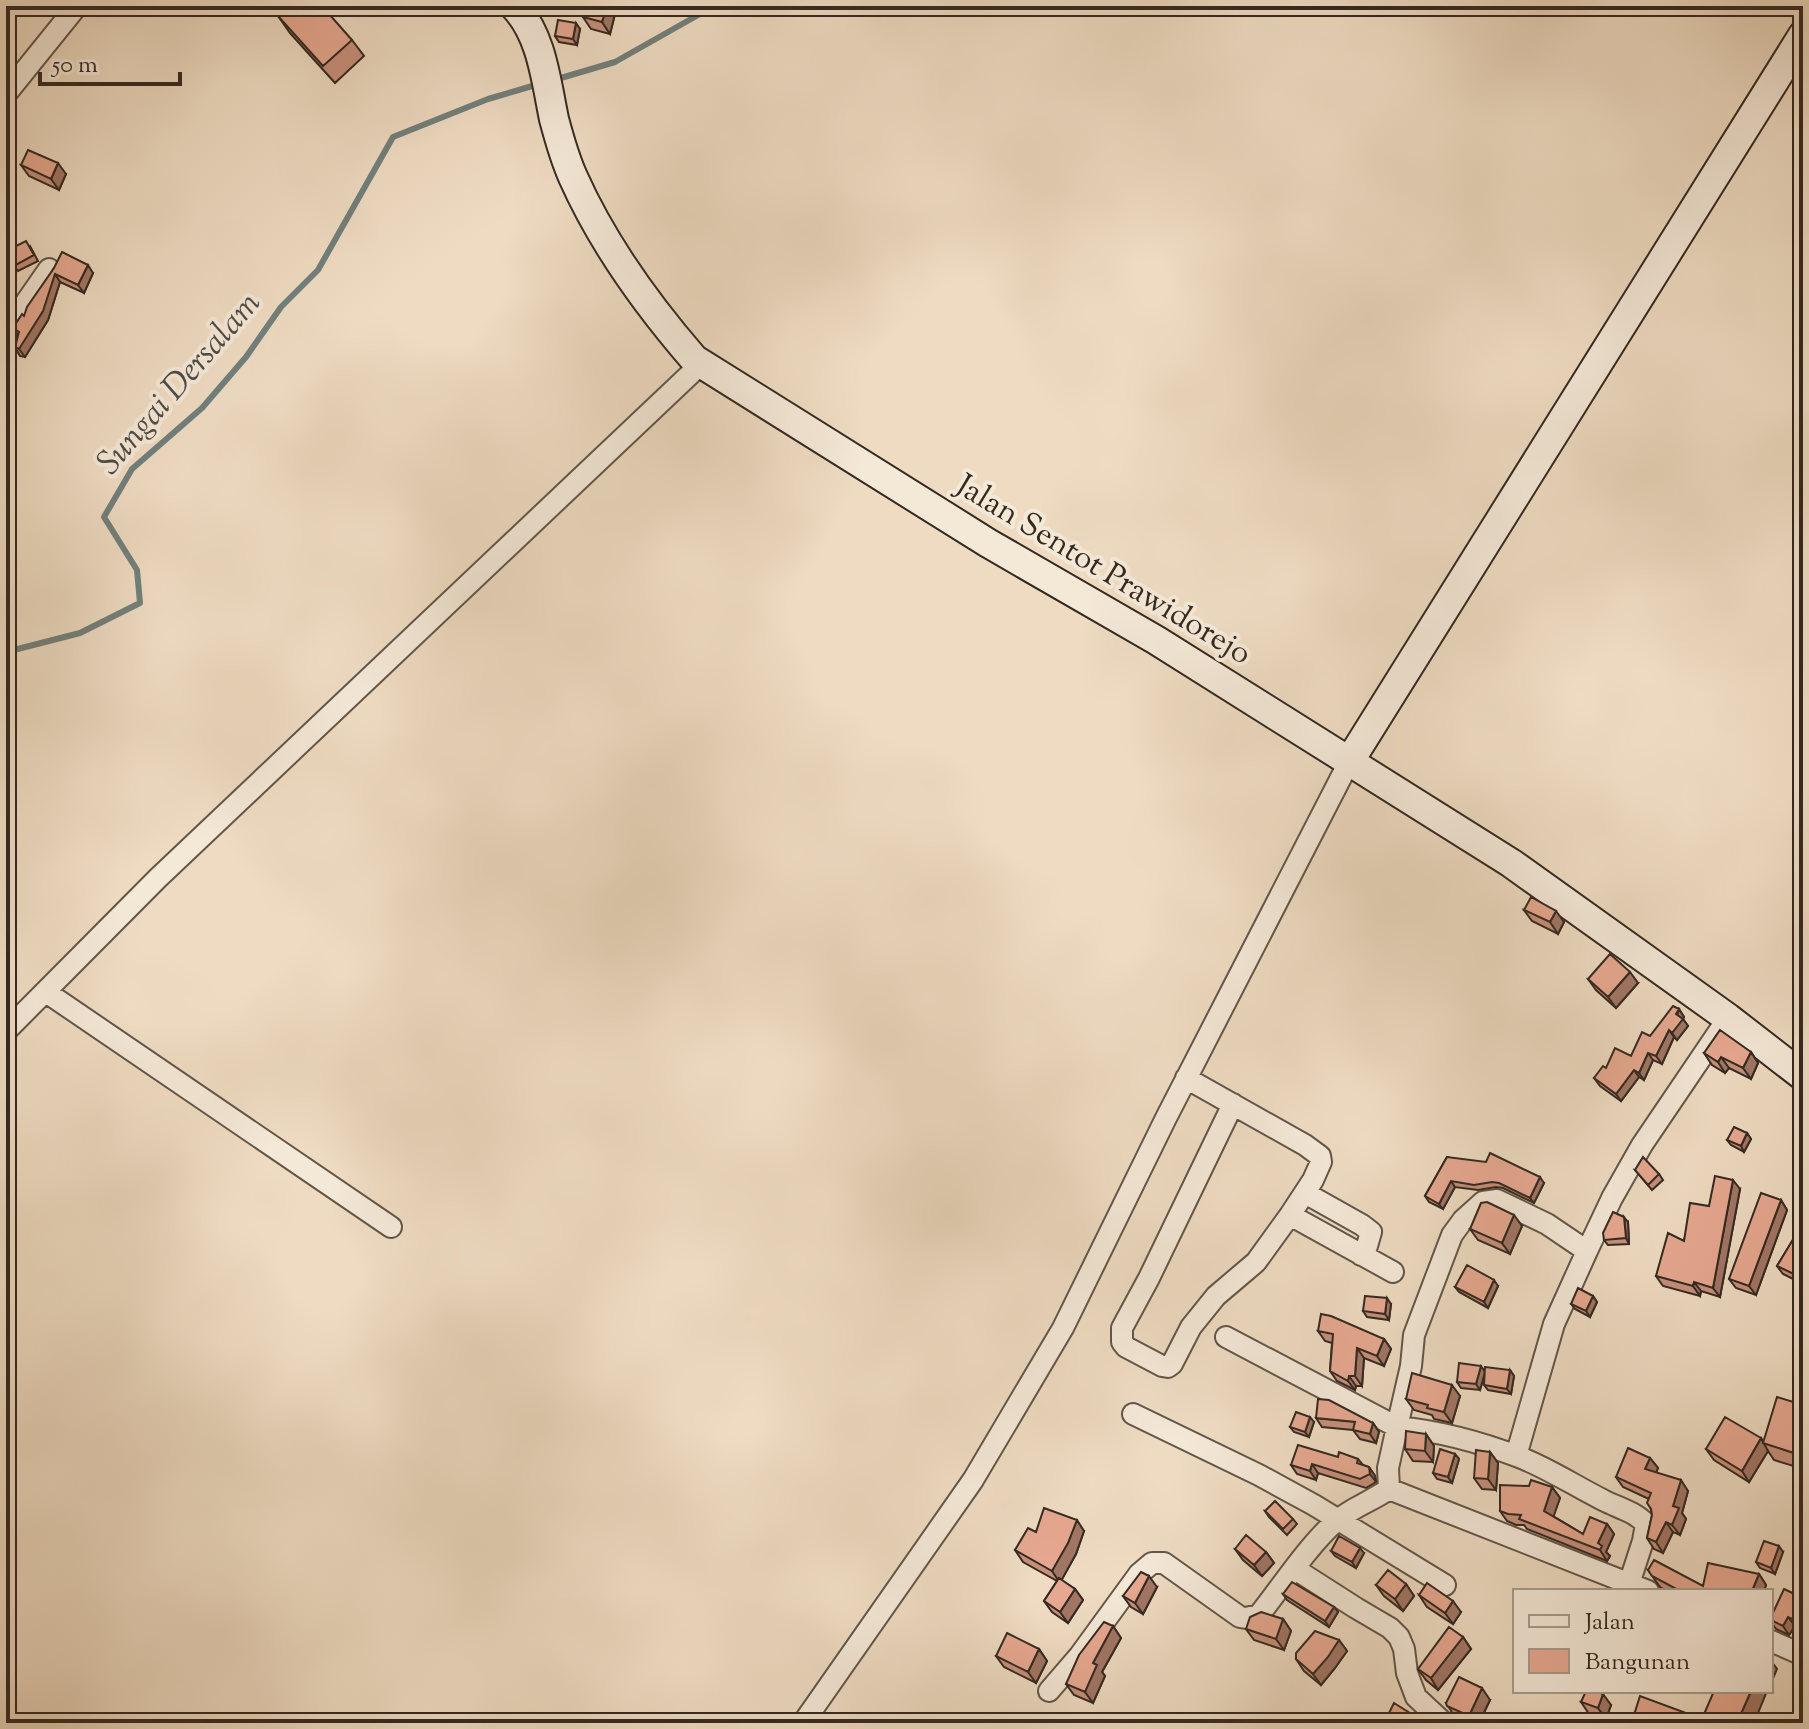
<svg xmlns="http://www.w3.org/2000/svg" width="1809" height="1729" font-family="'Sorts Mill Goudy',serif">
<rect width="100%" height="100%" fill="#eedbc2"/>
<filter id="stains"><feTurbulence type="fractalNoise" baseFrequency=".0025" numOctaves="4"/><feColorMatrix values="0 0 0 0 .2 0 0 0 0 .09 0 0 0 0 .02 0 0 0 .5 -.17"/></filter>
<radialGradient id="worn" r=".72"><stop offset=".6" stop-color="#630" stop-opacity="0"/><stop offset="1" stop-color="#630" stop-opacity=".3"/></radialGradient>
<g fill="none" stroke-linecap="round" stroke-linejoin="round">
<path stroke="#72807d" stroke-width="6" d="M554 80 615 62 714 6
M6 652 80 633 140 603 137 570 104 517 132 469 202 408 246 357 281 307 318 270 393 137 488 99 539 84"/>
<g stroke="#625649" stroke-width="24">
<path id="street" d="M6 94 77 6
M6 331 49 269
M46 992 391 1227
M6 1031 158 878 701 364
M1186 1078 1305 1145 1320 1156 1321 1162 1313 1180 1290 1215 1256 1262 1216 1296 1191 1327 1172 1364 1168 1367 1162 1366 1126 1347 1122 1342V1328L1149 1278 1233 1104
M1305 1193 1362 1225 1371 1232 1367 1246 1361 1255
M1290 1215 1393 1272
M1226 1337 1397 1427 1411 1366 1414 1335 1452 1235 1463 1220 1483 1202 1497 1200 1547 1224 1587 1251 1612 1198 1642 1145 1728 1018
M1133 1414 1259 1475 1314 1505 1445 1585
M1516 1456 1554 1324 1587 1251
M1389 1489 1388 1468 1397 1427C1438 1431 1480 1442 1519 1457 1548 1468 1575 1486 1603 1500 1618 1508 1634 1511 1646 1524L1643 1541 1629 1584
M1295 1569 1356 1608 1390 1628 1399 1637 1404 1649 1407 1673 1416 1697 1444 1723
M1771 1641 1803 1655
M1049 1691 1080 1655 1139 1574 1152 1563H1164L1240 1617 1246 1618 1259 1615C1282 1586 1308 1546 1335 1522 1351 1508 1372 1501 1389 1489L1648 1591
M803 1723 973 1480 1063 1328 1166 1118 1349 762"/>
</g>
<g stroke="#342921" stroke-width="32">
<path id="secondary" d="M514 6C542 35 546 81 554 119 559 138 565 159 573 177 602 242 648 306 694 359L988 543 1156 640 1511 863 1728 1018 1803 1076
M1349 762 1803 35"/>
</g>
<use href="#street" stroke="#f4e8d7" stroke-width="20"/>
<use href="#secondary" stroke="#f4e8d7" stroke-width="28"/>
</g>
<path fill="#c6907c" stroke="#342921" stroke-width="2" d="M617 6 610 34 591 29 583 17Z
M278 16 352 40 364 56 335 83 290 33Z
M580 29 577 45 559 42 555 36Z
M21 165 66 174 59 190 29 176Z
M30 246 38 261 18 271 14 266Z
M54 268 93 273 84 293 60 282 48 320 25 357 20 356 15 347 18 335 13 328 24 316Z
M1524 910 1564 922 1558 934 1532 921Z
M1588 979 1638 983 1616 1008 1596 990Z
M1679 1009 1684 1017 1683 1019 1688 1026 1677 1040 1674 1037 1662 1064 1653 1060 1644 1080 1639 1077 1621 1101 1600 1086 1594 1078 1606 1068 1631 1056Z
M1751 1052 1758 1063 1751 1079 1729 1068 1725 1073 1712 1065 1704 1053Z
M1747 1133 1751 1139 1744 1152 1731 1145 1727 1140Z
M1447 1157 1544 1183 1534 1203 1503 1188 1496 1187 1478 1190 1455 1187 1443 1209 1429 1202 1425 1196Z
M1635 1170 1659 1174 1663 1180 1652 1190Z
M1740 1189 1720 1297 1701 1291 1700 1296 1663 1286 1656 1276 1709 1206Z
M1781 1200 1787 1210 1756 1295 1736 1288 1729 1279Z
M1628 1222 1629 1244 1608 1245 1604 1240Z
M1803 1223V1284L1783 1274 1777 1266Z
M1522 1226 1510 1254 1478 1240 1470 1229Z
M1498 1286 1488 1308 1459 1292 1455 1287Z
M1593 1296 1597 1302 1590 1317 1575 1309 1571 1304Z
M1391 1304 1389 1320 1367 1317 1363 1311Z
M1318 1331 1384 1339 1391 1349 1384 1366 1364 1358 1362 1386H1356L1355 1390 1337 1381 1330 1371 1332 1343 1325 1341Z
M1510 1370 1514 1376 1511 1394 1488 1390 1484 1385 1485 1374 1480 1390 1461 1388 1457 1382 1485 1371Z
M1460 1396 1452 1423 1434 1419 1432 1415 1414 1410 1406 1399Z
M1803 1405V1469L1774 1460 1768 1451 1749 1482 1714 1460 1706 1449 1761 1438 1763 1442Z
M1316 1418 1373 1423 1379 1432 1376 1443 1360 1439 1353 1430 1322 1427Z
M1314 1422 1309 1437 1294 1432 1290 1427Z
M1426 1434 1434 1446 1433 1462 1413 1461 1405 1449Z
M1490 1452 1498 1463 1496 1490 1482 1489 1474 1478Z
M1455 1454 1459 1459 1452 1483 1437 1479 1433 1473Z
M1338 1457 1358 1459 1363 1465 1369 1467 1375 1476 1376 1482 1366 1488 1318 1473 1316 1480 1297 1474 1291 1465Z
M1650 1458 1658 1468 1656 1473 1688 1491 1682 1513 1686 1519 1680 1535 1673 1532 1663 1553 1654 1549 1647 1538 1652 1515 1649 1499 1623 1487 1616 1477Z
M1552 1487 1560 1498 1553 1516 1583 1534 1607 1524 1614 1534 1606 1552 1610 1556 1607 1561 1527 1529 1524 1525H1516L1507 1521 1500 1511Z
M1265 1511 1293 1519 1297 1524 1287 1535 1269 1517Z
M1084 1531 1076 1554 1061 1580 1075 1589 1083 1600 1068 1623 1052 1612 1044 1601 1057 1581 1023 1562 1015 1550 1036 1532Z
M1803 1537V1563L1795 1554Z
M1235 1549 1266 1552 1274 1563 1262 1576 1243 1560Z
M1331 1551 1364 1553 1356 1568 1335 1556Z
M1783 1552 1775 1574 1760 1568 1756 1562Z
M1648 1570 1703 1586 1759 1574 1766 1585 1764 1591H1667L1660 1587Z
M1406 1584 1414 1596 1403 1611 1384 1596 1376 1585Z
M1157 1587 1143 1614 1131 1607 1123 1596Z
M1283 1594 1334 1607 1338 1612 1329 1627 1287 1600Z
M1419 1595 1461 1612 1453 1624 1427 1607Z
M1803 1598V1630L1795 1626 1789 1635 1776 1629 1771 1622V1617Z
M1283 1619 1291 1631 1284 1650 1254 1640 1246 1629Z
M1113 1626 1121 1638 1102 1672 1105 1676 1093 1703 1074 1695 1066 1684Z
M1463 1637 1471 1649 1438 1690 1426 1680 1418 1669Z
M1339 1640 1347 1651 1335 1668 1321 1685 1304 1671 1296 1659Z
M1039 1649 1047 1661 1036 1683 1004 1667 996 1656Z
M1490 1700 1479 1723H1468L1455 1717 1446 1703Z
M1581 1702 1611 1705 1606 1719 1589 1714Z
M1633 1718 1702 1719 1754 1723H1636Z"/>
<path fill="#a17665" stroke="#342921" stroke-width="2" d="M607 6H617L610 34 602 22Z
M576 23 580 29 577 45 573 39Z
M6 152 11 159 6 166Z
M58 163 66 174 59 190 51 179Z
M88 265 93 273 84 293 78 285Z
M55 274 60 282 48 320 25 357 19 349Z
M1556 911 1564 922 1558 934 1550 922Z
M1630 972 1638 983 1616 1008 1608 997Z
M1679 1009 1684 1017 1682 1020 1683 1019 1688 1026 1677 1040 1672 1033Z
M1669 1030 1674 1037 1662 1064 1656 1056Z
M1751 1052 1758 1063 1751 1079 1743 1068Z
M1648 1053 1653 1060 1644 1080 1639 1073Z
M1721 1057 1729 1068 1725 1073 1718 1062Z
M1634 1070 1639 1077 1621 1101 1616 1094Z
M1747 1133 1751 1139 1744 1152 1741 1146Z
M1540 1177 1544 1183 1534 1203 1530 1198Z
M1733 1180 1740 1189 1720 1297 1713 1288Z
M1451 1181 1455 1187 1443 1209 1439 1204Z
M1781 1200 1787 1210 1756 1295 1749 1286Z
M1514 1215 1522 1226 1510 1254 1502 1243Z
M1624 1217 1628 1222 1629 1244 1626 1238Z
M1494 1280 1498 1286 1488 1308 1484 1302Z
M1694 1282 1701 1291 1700 1296 1693 1286Z
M1593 1296 1597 1302 1590 1317 1586 1311Z
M1387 1298 1391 1304 1389 1320 1385 1314Z
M1384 1339 1391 1349 1384 1366 1377 1356Z
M1357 1348 1364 1358 1362 1386 1355 1376Z
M1481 1366 1485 1372 1480 1390 1476 1384Z
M1510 1370 1514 1376 1511 1394 1507 1389Z
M1349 1376 1356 1386 1355 1390 1348 1381Z
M1452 1385 1460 1396 1452 1423 1444 1412Z
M1310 1417 1314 1422 1309 1437 1305 1432Z
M1373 1423 1379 1432 1376 1443 1370 1434Z
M1426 1434 1434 1446 1433 1462 1425 1451Z
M1761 1438 1768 1451 1749 1482 1742 1471Z
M1490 1452 1498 1463 1496 1490 1488 1479Z
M1455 1454 1459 1459 1452 1483 1448 1477Z
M1650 1458 1658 1468 1653 1480 1645 1469Z
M1312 1464 1318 1473 1316 1480 1310 1471Z
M1369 1467 1375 1476 1376 1482 1370 1474Z
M1681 1480 1688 1491 1682 1513 1686 1519 1680 1535 1672 1525 1673 1506Z
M1552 1487 1560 1498 1552 1521 1544 1511Z
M1077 1520 1084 1531 1076 1554 1060 1583 1052 1571Z
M1666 1522 1673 1532 1663 1553 1656 1542Z
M1607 1524 1614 1534 1606 1552 1610 1556 1607 1561 1600 1550 1598 1543Z
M1779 1546 1783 1552 1775 1574 1771 1568Z
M1360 1548 1364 1553 1356 1568 1352 1562Z
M1266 1552 1274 1563 1262 1576 1254 1565Z
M1759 1574 1766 1585 1764 1591H1752Z
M1149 1576 1157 1587 1143 1614 1135 1603Z
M1406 1584 1414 1596 1403 1611 1395 1599Z
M1075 1589 1083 1600 1068 1623 1060 1612Z
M1453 1601 1461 1612 1453 1624 1445 1613Z
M1334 1607 1338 1612 1329 1627 1325 1621Z
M1788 1617 1795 1626 1789 1635 1783 1626Z
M1283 1619 1291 1631 1284 1650 1276 1639Z
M1113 1626 1121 1638 1102 1672 1105 1676 1093 1703 1085 1692 1093 1663Z
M1463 1637 1471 1649 1438 1690 1431 1678Z
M1339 1640 1347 1651 1335 1668 1321 1685 1313 1674Z
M1039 1649 1047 1661 1036 1683 1028 1672Z
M1771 1661 1777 1669 1771 1683Z
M1482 1688 1490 1700 1479 1723H1474L1469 1716Z
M1751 1691H1767L1754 1723H1737Z
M1603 1694 1611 1705 1606 1719 1598 1708Z"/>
<path fill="#e6a890" stroke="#342921" stroke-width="2" d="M289 6H322L352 40 323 66 278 16Z
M586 6H607L602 22 583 17Z
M558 20 576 23 573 39 555 36Z
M28 150 58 163 51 179 21 165Z
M26 241 34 255 14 266 6 251Z
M62 252 88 265 78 285 55 274 43 311 19 349 15 347 19 332 13 328 22 314 24 316 27 307 54 268Z
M1531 897 1556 911 1550 922 1524 910Z
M1610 954 1630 972 1608 997 1588 979Z
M1673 1006 1679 1009 1676 1014 1683 1019 1672 1033 1669 1030 1656 1056 1648 1053 1639 1073 1634 1070 1616 1094 1594 1078 1603 1066 1606 1068 1615 1048 1631 1056 1642 1032 1650 1036Z
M1720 1030 1751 1052 1743 1068 1721 1057 1718 1062 1704 1053Z
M1734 1127 1747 1133 1741 1146 1727 1140Z
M1490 1153 1540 1177 1530 1198 1499 1183 1492 1182 1474 1185 1451 1181 1439 1204 1425 1196 1447 1157 1486 1162Z
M1643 1157 1659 1174 1648 1185 1635 1170Z
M1715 1176 1733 1180 1713 1288 1694 1282 1693 1286 1656 1276 1668 1233 1684 1241 1690 1203 1709 1206Z
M1761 1193 1781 1200 1749 1286 1729 1279Z
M1487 1202 1514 1215 1502 1243 1470 1229 1481 1203Z
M1613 1212 1624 1217 1626 1238 1604 1240 1603 1233Z
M1803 1223V1271L1800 1277 1777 1266Z
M1467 1265 1494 1280 1484 1302 1455 1287Z
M1578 1288 1593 1296 1586 1311 1571 1304Z
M1365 1296 1387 1298 1385 1314 1363 1311Z
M1803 1299V1316L1794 1309Z
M1321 1314 1331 1316 1384 1339 1377 1356 1357 1348 1355 1376H1349L1348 1381 1330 1371 1333 1334 1318 1331Z
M1459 1363 1481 1366 1476 1384 1457 1382Z
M1485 1367 1510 1370 1507 1389 1484 1385Z
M1412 1373 1452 1385 1444 1412 1427 1408 1428 1405 1406 1399Z
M1777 1397 1803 1405V1456L1763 1443Z
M1318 1399 1329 1400 1373 1423 1370 1434 1353 1430 1355 1422 1316 1418Z
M1296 1412 1310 1417 1305 1432 1290 1427Z
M1725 1417 1761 1438 1742 1471 1706 1449Z
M1406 1431 1426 1434 1425 1451 1405 1449Z
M1298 1445 1338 1457 1339 1452 1358 1459 1357 1463 1369 1467 1370 1474 1360 1479 1312 1464 1310 1471 1291 1465Z
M1628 1448 1650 1458 1645 1469 1681 1480 1673 1506 1679 1508 1672 1525 1666 1522 1656 1542 1647 1538 1652 1515 1651 1509 1647 1503 1651 1493 1616 1477Z
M1440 1449 1455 1454 1448 1477 1433 1473Z
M1476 1450 1490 1452 1488 1479 1474 1478Z
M1531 1480 1552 1487 1544 1511 1583 1534 1590 1517 1607 1524 1598 1543 1602 1546 1600 1550 1519 1519 1521 1515 1508 1514 1500 1511V1485L1529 1486Z
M1275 1501 1293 1519 1283 1529 1265 1511Z
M1044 1508 1077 1520 1068 1543 1052 1571 1015 1550 1028 1528 1036 1532Z
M1246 1535 1266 1552 1254 1565 1235 1549Z
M1339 1536 1360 1548 1352 1562 1331 1551Z
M1796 1537H1803V1554H1795Z
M1764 1541 1779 1546 1771 1568 1756 1562Z
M1654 1560 1703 1586 1708 1563 1759 1574 1752 1591H1680L1652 1576 1648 1570Z
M1388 1570 1406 1584 1395 1599 1376 1585Z
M1141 1572 1149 1576 1135 1603 1123 1596Z
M1059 1578 1075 1589 1060 1612 1044 1601Z
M1292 1582 1334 1607 1325 1621 1283 1594Z
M1427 1583 1453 1601 1445 1613 1419 1595Z
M1784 1589 1803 1598V1624L1788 1617 1783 1626 1771 1620V1617Z
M1261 1612 1283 1619 1276 1639 1246 1629 1250 1617Z
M1104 1622 1113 1626 1093 1663 1097 1665 1085 1692 1066 1684 1079 1655Z
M1449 1627 1463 1637 1431 1678 1418 1669Z
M1315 1631 1339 1640 1328 1657 1313 1674 1296 1659V1653Z
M1007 1633 1039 1649 1028 1672 996 1656Z
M1459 1677 1482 1688 1469 1716 1447 1706 1446 1703Z
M1586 1691H1595L1603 1694 1598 1708 1581 1702Z
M1714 1691H1751L1737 1723H1648L1633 1718 1640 1696 1702 1719Z
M1394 1703 1426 1723H1384Z"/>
<g text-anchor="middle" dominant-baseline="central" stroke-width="8" stroke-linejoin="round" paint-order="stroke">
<g font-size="32" fill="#342921" stroke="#f4e8d7">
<text transform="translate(1103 571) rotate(31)">Jalan Sentot Prawidorejo</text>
</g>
<g font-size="34" font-style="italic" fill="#4e4d47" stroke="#f4e8d7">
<text transform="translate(180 384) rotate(-49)">Sungai Dersalam</text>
</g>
</g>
<rect width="1809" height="1729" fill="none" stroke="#eedbc2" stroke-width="32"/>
<rect x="8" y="8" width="1793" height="1713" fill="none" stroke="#342921" stroke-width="4"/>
<rect x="16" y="16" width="1777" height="1697" fill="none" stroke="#342921" stroke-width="2"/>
<rect x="1513" y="1589" width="260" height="104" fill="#f4e8d7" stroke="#a79c8e" stroke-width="2"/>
<rect x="1529" y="1615" width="40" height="12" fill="#f4e8d7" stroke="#a79c8e" stroke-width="2"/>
<text x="1585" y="1629" font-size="24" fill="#342921">Jalan</text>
<rect x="1529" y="1649" width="40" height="24" fill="#e6a890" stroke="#a79c8e" stroke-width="2"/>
<text x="1585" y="1669" font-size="24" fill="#342921">Bangunan</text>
<path d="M40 72v12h140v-12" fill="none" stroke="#342921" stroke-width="4"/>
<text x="52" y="72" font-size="24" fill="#342921" stroke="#f4e8d7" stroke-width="6" paint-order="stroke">50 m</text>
<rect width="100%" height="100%" filter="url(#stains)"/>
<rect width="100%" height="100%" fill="url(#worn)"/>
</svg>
